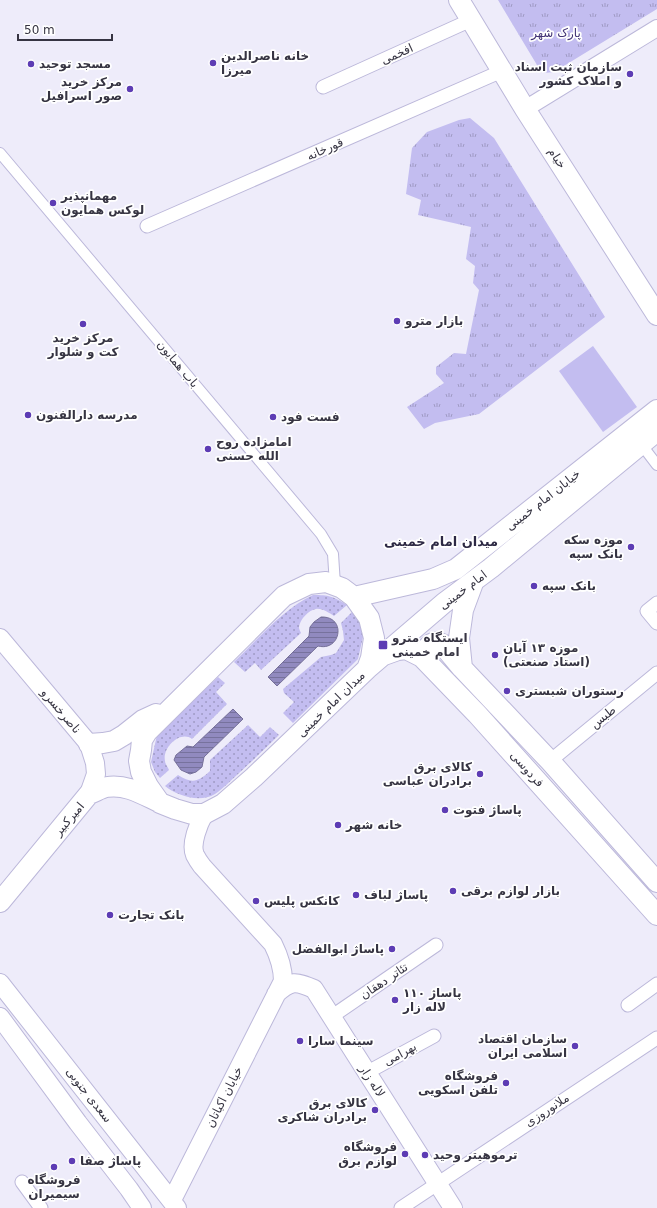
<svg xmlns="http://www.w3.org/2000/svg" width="657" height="1208" font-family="'DejaVu Sans','Noto Naskh Arabic',sans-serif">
<defs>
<pattern id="grass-dots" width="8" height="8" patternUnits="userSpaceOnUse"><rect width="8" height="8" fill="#c3bdf0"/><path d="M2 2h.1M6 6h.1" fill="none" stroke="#9f9ac4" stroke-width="1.8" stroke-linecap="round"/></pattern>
<pattern id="park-tufts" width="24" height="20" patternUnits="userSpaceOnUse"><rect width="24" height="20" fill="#c3bdf0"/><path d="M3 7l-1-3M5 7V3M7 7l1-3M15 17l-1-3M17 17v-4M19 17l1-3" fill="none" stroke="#9f9ac4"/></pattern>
<pattern id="water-rules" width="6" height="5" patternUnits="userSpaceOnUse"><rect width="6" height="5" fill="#918abf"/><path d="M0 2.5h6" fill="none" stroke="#77729d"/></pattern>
</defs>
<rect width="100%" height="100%" fill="#eeecfa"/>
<path fill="url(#grass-dots)" d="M313 595C329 595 333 596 347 605L334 616C329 613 322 608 316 609 309 610 300 619 299 627 299 629 300 631 301 633L261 670 255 663 245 672 234 662C257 640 284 608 313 595Z
M353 611 358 617 362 629 363 637 358 659 293 723 283 713 294 702 284 693 283 689 321 657 331 655 336 653 344 640 343 631 341 623Z
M218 677 225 683 216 692 227 704 192 739C180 730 162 748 165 761 165 764 168 767 169 770L160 778 155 772 151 762 157 735Z
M248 725 260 737 270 727 279 735C266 748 252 761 238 774 231 780 223 789 215 794 200 803 177 796 165 786L178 775C192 784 198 782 210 771V760Z"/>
<path fill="url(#park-tufts)" d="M498 0H657V9L554 72 544 73 537 65Z
M470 118 494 138 605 317 479 414 435 423 424 429 407 407 444 383 436 374V367L454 353 466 354 479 290 473 283 475 266 466 259 471 227 418 215 421 200 406 194 412 148 427 132 459 120Z"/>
<path fill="#c3bdf0" d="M593 346 637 407 603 432 559 371Z"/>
<path fill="url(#water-rules)" stroke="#76709a" d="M321 617C347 616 341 652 318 646L277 686 268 677 309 636 310 627 314 622Z
M233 709 243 719 204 757 202 767 196 772 190 774 181 770 174 760 176 755 187 746 193 747Z"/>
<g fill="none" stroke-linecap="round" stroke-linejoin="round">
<g stroke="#bcb8da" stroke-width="12">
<path id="pedestrian" d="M0 153 321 534 333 554 335 585
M641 444 657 465"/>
</g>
<g stroke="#bcb8da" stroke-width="15">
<path id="minor" d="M323 87 471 20
M147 226 502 71
M657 603 647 611 657 623
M550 761 657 673
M628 1005 657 984
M331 1017 436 945
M366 1073 434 1036
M22 1182 41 1208
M401 1208 657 1038"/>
</g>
<g stroke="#bcb8da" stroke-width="18">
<path id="tertiary" d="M525 109 657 28"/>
</g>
<g stroke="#bcb8da" stroke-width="20">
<path id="secondary" d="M0 638 89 744 95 763 96 774 89 794
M0 983 177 1208
M276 994C291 980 296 981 314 989L453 1208
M0 1017 78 1123 129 1189 142 1208
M172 1200 283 981C283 967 279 956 273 944L202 866C199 862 197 859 195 855 190 844 199 823 204 814"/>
</g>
<g stroke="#bcb8da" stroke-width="22">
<path id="primary" d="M459 0 525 109 657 315
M354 597 433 579 456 569 657 410
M384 655 398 650 406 649 422 657 477 714 657 915
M422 657 425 650 431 644 436 642 442 644 462 668 550 761 657 882
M462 668 459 638 463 610 473 583
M367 669 371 658 374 638 369 618 354 597 342 588 326 582 309 584 284 596 147 732 142 740 141 750 139 761 141 772 148 786 160 803 175 809 192 814H204L223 804 254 777 367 669 444 603 491 568 657 431
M89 744 103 743 114 741 124 735 143 720 156 714
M0 902 89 794C95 792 101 788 107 787 126 784 142 794 159 802"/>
</g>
<use href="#pedestrian" stroke="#fff" stroke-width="10"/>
<use href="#minor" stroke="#fff" stroke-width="13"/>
<use href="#tertiary" stroke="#fff" stroke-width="16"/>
<use href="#secondary" stroke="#fff" stroke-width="18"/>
<use href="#primary" stroke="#fff" stroke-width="20"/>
</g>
<g fill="#5d3cb4" stroke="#fff" stroke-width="1.5">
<circle cx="213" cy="63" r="4"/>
<circle cx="31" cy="64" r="4"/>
<circle cx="630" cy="74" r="4"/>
<circle cx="130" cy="89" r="4"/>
<circle cx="53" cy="203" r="4"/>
<circle cx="397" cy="321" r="4"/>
<circle cx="83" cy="324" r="4"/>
<circle cx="28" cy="415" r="4"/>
<circle cx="273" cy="417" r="4"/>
<circle cx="208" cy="449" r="4"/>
<circle cx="631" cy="547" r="4"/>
<circle cx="534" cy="586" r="4"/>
<rect x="378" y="640" width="10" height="10" rx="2"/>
<circle cx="495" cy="655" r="4"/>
<circle cx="507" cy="691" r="4"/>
<circle cx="480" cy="774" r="4"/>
<circle cx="445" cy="810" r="4"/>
<circle cx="338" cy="825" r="4"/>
<circle cx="453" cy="891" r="4"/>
<circle cx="356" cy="895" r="4"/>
<circle cx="256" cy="901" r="4"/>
<circle cx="110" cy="915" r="4"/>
<circle cx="392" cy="949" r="4"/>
<circle cx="395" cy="1000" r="4"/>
<circle cx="300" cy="1041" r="4"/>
<circle cx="575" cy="1046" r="4"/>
<circle cx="506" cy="1083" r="4"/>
<circle cx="375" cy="1110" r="4"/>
<circle cx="405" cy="1154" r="4"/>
<circle cx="425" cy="1155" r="4"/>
<circle cx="72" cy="1161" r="4"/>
<circle cx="54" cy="1167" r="4"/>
</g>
<g text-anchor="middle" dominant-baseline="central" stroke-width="3.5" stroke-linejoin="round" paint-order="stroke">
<g font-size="12" fill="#423375" stroke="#fff">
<text x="556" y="33">پارک شهر</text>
</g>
<g font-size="12" fill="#363442" stroke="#fff">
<text transform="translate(397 54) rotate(-24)">افخمی</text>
<text transform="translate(325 149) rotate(-24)">قورخانه</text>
<text transform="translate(557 158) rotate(57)">خیام</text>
<text transform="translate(178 364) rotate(50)">باب همایون</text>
<text transform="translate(543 500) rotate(-38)">خیابان امام خمینی</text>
<text transform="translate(463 590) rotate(-37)">امام خمینی</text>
<text transform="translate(331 704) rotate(-44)">میدان امام خمینی</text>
<text transform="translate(61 711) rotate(50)">ناصرخسرو</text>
<text transform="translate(603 717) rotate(-39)">طبس</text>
<text transform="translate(527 769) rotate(48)">فردوسی</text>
<text transform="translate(69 819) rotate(-50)">امیرکبیر</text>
<text transform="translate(384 981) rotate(-34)">تئاتر دهقان</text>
<text transform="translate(400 1054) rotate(-29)">بهرامی</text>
<text transform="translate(372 1081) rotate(57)">لاله زار</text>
<text transform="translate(89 1095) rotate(52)">سعدی جنوبی</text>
<text transform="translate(224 1097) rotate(-63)">خیابان اکباتان</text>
<text transform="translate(547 1110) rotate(-33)">ملانوروزی</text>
</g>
<g font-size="12" font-weight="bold" fill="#363442" stroke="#fff" text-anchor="start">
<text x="221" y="56">خانه ناصرالدین<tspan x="221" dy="14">میرزا</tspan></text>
<text x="39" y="64">مسجد توحید</text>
<text x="622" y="67" text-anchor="end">سازمان ثبت اسناد<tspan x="622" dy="14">و املاک کشور</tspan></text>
<text x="122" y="82" text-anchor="end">مرکز خرید<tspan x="122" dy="14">صور اسرافیل</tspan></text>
<text x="61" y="196">مهمانپذیر<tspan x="61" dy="14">لوکس همایون</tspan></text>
<text x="405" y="321">بازار مترو</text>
<text x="83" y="338" text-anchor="middle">مرکز خرید<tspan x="83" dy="14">کت و شلوار</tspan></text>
<text x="36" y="415">مدرسه دارالفنون</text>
<text x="281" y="417">فست فود</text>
<text x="216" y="442">امامزاده روح<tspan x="216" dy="14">الله حسنی</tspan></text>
<text x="623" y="540" text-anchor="end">موزه سکه<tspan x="623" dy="14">بانک سپه</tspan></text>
<text x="542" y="586">بانک سپه</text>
<text x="392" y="638">ایستگاه مترو<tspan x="392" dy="14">امام خمینی</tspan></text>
<text x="503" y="648">موزه ۱۳ آبان<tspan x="503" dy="14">(استاد صنعتی)</tspan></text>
<text x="515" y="691">رستوران شبستری</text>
<text x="472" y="767" text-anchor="end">کالاى برق<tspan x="472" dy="14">برادران عباسى</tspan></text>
<text x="453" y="810">پاساژ فتوت</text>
<text x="346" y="825">خانه شهر</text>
<text x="461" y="891">بازار لوازم برقی</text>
<text x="364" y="895">پاساژ لباف</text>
<text x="264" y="901">کانکس پلیس</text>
<text x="118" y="915">بانک تجارت</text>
<text x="384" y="949" text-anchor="end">پاساژ ابوالفضل</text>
<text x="403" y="993">پاساژ ۱۱۰<tspan x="403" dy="14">لاله زار</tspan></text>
<text x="567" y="1039" text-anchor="end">سازمان اقتصاد<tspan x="567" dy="14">اسلامی ایران</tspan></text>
<text x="308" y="1041">سینما سارا</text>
<text x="498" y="1076" text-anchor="end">فروشگاه<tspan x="498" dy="14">تلفن اسکویی</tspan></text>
<text x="367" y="1103" text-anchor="end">کالای برق<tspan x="367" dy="14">برادران شاکری</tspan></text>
<text x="397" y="1147" text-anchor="end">فروشگاه<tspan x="397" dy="14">لوازم برق</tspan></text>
<text x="433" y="1155">ترموهیتر وحید</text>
<text x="80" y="1161">پاساژ صفا</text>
<text x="54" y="1180" text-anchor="middle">فروشگاه<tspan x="54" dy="14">سیمیران</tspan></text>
</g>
<g font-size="13" font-weight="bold" fill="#2d2944" stroke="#fff">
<text x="441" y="541">میدان امام خمینی</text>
</g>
</g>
<path d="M18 34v6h94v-6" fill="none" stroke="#363442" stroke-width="2"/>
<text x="24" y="34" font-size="12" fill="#363442" stroke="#ffffff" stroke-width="3" paint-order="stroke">50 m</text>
</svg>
